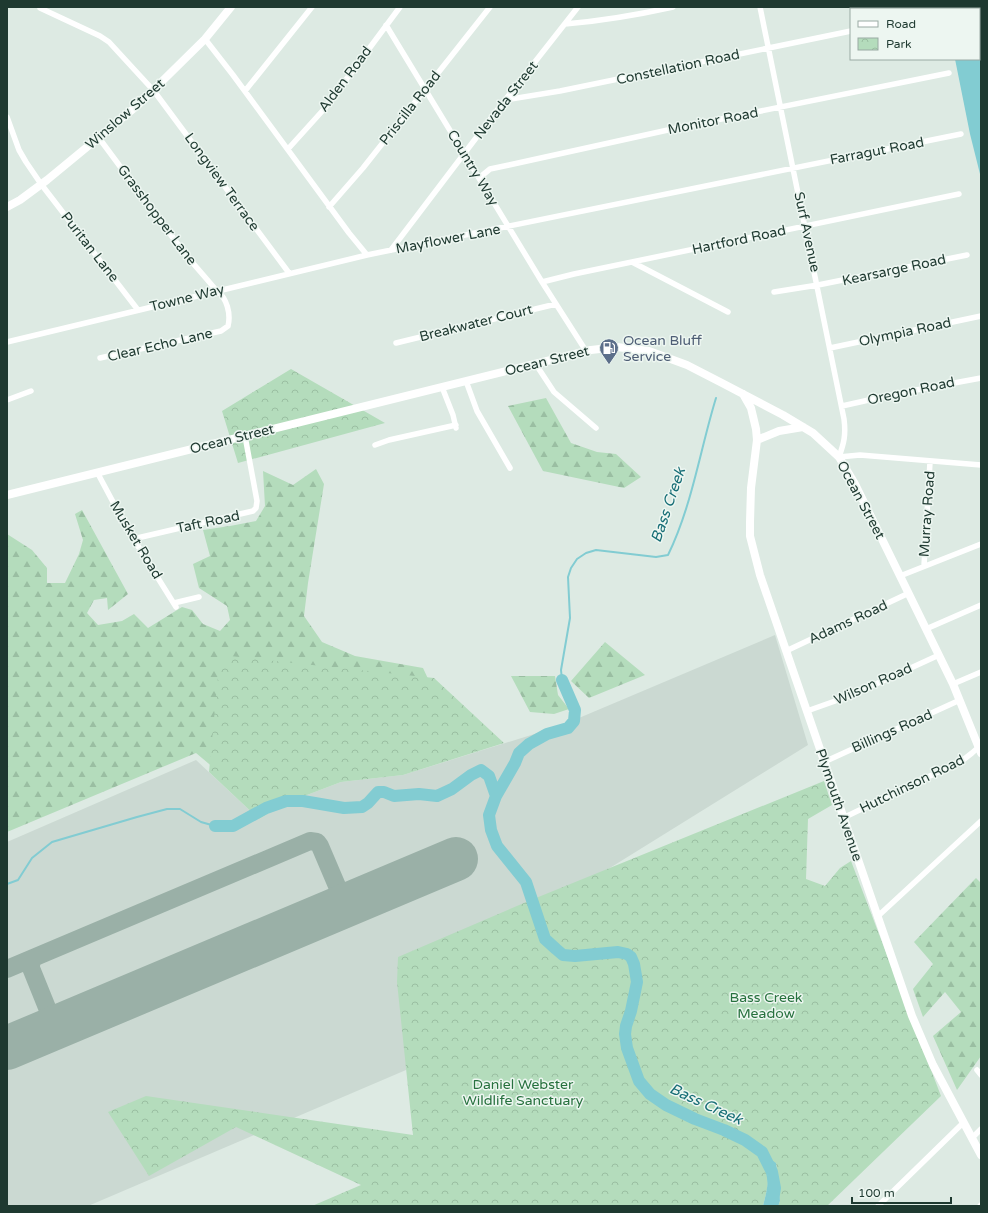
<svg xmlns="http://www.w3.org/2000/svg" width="988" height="1213" font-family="'Varela Round',sans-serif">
<defs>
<pattern id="forest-firs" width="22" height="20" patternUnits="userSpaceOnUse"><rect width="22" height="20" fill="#b4dcbc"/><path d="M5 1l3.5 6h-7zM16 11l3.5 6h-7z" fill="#9abea2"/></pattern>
<pattern id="park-crowns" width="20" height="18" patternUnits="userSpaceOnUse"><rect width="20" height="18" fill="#b4dcbc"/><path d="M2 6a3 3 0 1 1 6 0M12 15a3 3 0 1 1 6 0" fill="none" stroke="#9abea2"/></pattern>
</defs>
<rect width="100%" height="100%" fill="#ddeae3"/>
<path fill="#cbd9d2" d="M775 635 808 745 526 920 406 1070 88 1206H7V842L196 760 259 819 286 803 341 782 403 775 560 726Z"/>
<path fill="url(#forest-firs)" d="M546 398 571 443 597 452 616 454 641 477 624 488 543 471 508 406Z
M316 469 324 484 308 583 304 616 322 642 355 656 423 668 443 711 246 795 196 753 7 832V534L32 550 47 568V583H65L79 554 83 540 75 514 82 510 128 594 108 610 107 598 94 600 87 613 98 625 122 621 134 614 148 628 182 607 192 610 203 624 220 631 230 620 227 606 199 588 193 564 210 556 203 530 230 526 256 521 265 506 263 471 293 485Z
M605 642 645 675 589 698 571 681Z
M511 676H555L558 695 569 709 554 714 530 712Z
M976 878 981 883V1056L957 1090 933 1036 961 1012 945 992 923 1017 913 989 933 964 914 942Z"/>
<path fill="url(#park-crowns)" d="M291 369 385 423 238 463 222 411Z
M220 655 434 678 504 743 403 775 341 782 286 803 259 819 209 772Z
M824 781 832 805 808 819 806 879 825 886 840 868 851 861 941 1096 827 1206H778L780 1201 776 1163 763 1160C771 1180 768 1186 763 1206H312L361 1185 236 1127 149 1176 108 1112 146 1096 413 1135 397 982 398 957 531 900Z"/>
<path fill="#82ccd2" d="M945 7H981V178L970 134 955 59H979V9H946Z
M766 1158 770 1159 776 1163 780 1201 778 1206H763C768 1186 770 1180 763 1160Z"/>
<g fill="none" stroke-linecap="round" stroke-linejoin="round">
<path stroke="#82ccd2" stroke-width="2" d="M562 680 561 670 570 618 568 577 571 568 577 559 586 553 596 550 656 557 668 555C692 506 700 450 716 398
M7 884 18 880 32 858 52 842 137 817 167 809H180L201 822 215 826"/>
<path stroke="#82ccd2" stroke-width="12" d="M562 680 575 710 574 721 568 728 547 734 529 744 519 753 515 763 496 796 489 815 491 830 497 846 526 882 545 939 556 949 563 955 575 956 618 952 627 954 631 957 634 964 637 982 631 1011 626 1026 625 1034 627 1048 639 1081 650 1094 666 1105 695 1119 724 1130 745 1140 762 1152 772 1172 775 1188 772 1206
M215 826H233L266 808 286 801H303L344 808 362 807 368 803 378 792H384L394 796 419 794 437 796 452 789 471 775 481 770 489 776 496 796"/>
<path stroke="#9ab0a7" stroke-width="18" d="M7 969 310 841 317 842 320 846 340 893 338 905 333 910
M50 1015 57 1020 66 1021 124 997
M7 1046C21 1041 54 1033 50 1015L31 968V963L34 958"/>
<path stroke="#9ab0a7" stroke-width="44" d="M7 1048 456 859"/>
<path stroke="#fff" stroke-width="5.5" d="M760 7 844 419C846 435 844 443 839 457L860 455 981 465
M40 8 100 36 109 42 154 91 289 273
M565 24C601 21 637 15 673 7
M386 25 542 282 586 351
M205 39 233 75 349 233 367 255 961 134
M245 91 312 7
M505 100 560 91 851 31
M7 117 19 150 26 162 41 184 138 310
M99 138 185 254 217 291C227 298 231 314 228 326L221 331 100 358
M288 149 325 108 400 7
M479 178 490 169 509 165 677 128 949 73
M329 207 363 168 490 7
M391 250 498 109 578 7
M632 262 728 312
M542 282 574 274 959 194
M774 292 818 285 967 255
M7 342 367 255
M396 343 556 304
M830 348 981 316
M535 363 554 392 596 428
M466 381 477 411 510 468
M442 387 453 415 456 428
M7 400 31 391
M842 406 900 393 981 378
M375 445 389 440 456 425
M97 472 128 530 176 607
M133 539 253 511 256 508 257 501 245 436
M924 566 930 462
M900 576 981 544
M174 603 199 597
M926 629 981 605
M786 651 909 593
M953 684 981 672
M807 711 852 695 939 655
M824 762 960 700
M843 818 963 760 972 753 981 745
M877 917 981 821
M977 1070 981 1075
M972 1138 981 1129
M878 1206 963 1123
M980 1206 981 1205"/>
<path stroke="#fff" stroke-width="8" d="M7 207 20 200 47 180 138 105 205 39 231 7
M743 394 751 408 756 429 757 440 751 488 750 522V536L760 575 912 1016 933 1065 981 1155
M757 440 779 431 803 427
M7 495 591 350 617 347 649 351 687 365 722 383 783 415 813 433 839 457 855 484 953 684 981 753"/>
</g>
<defs>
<g id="fuel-pin" transform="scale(1)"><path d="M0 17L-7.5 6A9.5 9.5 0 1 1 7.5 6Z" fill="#5c6f8a" stroke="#edf6f1"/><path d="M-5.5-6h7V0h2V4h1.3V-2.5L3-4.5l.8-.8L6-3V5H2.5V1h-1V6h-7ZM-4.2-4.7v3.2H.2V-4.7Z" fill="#fff"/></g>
</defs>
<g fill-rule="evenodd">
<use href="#fuel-pin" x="609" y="348"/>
</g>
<g text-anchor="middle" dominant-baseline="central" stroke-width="3" stroke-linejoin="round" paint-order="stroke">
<g font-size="14" fill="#1e3930" stroke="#edf6f1">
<text transform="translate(678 67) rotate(-12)">Constellation Road</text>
<text transform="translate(345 79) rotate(-53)">Alden Road</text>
<text transform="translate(506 100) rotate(-52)">Nevada Street</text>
<text transform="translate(410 108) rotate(-52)">Priscilla Road</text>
<text transform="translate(125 114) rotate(-41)">Winslow Street</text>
<text transform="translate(713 121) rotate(-11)">Monitor Road</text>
<text transform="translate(877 151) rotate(-11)">Farragut Road</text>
<text transform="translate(473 168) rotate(59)">Country Way</text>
<text transform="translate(222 182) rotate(54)">Longview Terrace</text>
<text transform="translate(157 215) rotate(53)">Grasshopper Lane</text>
<text transform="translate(807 232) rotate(78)">Surf Avenue</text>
<text transform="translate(448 239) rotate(-11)">Mayflower Lane</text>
<text transform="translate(739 240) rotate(-12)">Hartford Road</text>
<text transform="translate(90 247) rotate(52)">Puritan Lane</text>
<text transform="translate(894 270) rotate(-12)">Kearsarge Road</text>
<text transform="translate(187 298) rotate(-14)">Towne Way</text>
<text transform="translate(476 323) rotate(-14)">Breakwater Court</text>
<text transform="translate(905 332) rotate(-12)">Olympia Road</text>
<text transform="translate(160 345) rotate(-13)">Clear Echo Lane</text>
<text transform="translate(547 361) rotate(-14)">Ocean Street</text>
<text transform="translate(911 391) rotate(-12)">Oregon Road</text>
<text transform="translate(232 439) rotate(-14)">Ocean Street</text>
<text transform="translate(861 500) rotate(62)">Ocean Street</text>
<text transform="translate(927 514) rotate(-86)">Murray Road</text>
<text transform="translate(208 522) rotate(-12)">Taft Road</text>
<text transform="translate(136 540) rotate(59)">Musket Road</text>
<text transform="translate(848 622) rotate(-25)">Adams Road</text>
<text transform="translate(873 684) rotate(-24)">Wilson Road</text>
<text transform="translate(892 731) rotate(-24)">Billings Road</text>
<text transform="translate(912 784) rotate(-26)">Hutchinson Road</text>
<text transform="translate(839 805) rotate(71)">Plymouth Avenue</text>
</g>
<g font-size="14" fill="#4e5e75" stroke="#edf6f1" text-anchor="start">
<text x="623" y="340">Ocean Bluff<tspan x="623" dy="16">Service</tspan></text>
</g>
<g font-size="14" fill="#27713e" stroke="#edf6f1">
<text x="766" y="997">Bass Creek<tspan x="766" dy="16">Meadow</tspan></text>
<text x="523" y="1084">Daniel Webster<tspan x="523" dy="16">Wildlife Sanctuary</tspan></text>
</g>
<g font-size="15" font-style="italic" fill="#176e76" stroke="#edf6f1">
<text transform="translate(668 505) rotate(-71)">Bass Creek</text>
<text transform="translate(706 1104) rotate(25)">Bass Creek</text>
</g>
</g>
<rect width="988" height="1213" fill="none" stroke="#1e3930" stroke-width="16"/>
<rect x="850" y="8" width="130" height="52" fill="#edf6f1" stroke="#9aaaa4"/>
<rect x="858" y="21" width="20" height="6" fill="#ffffff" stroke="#9aaaa4"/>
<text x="886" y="28" font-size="12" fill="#1e3930">Road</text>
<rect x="858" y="38" width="20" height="12" fill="url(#park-crowns)" stroke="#9aaaa4"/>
<text x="886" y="48" font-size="12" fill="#1e3930">Park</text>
<path d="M852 1197v6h99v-6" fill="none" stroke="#1e3930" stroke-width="2"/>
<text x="858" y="1197" font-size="12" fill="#1e3930" stroke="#edf6f1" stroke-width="3" paint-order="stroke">100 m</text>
</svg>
